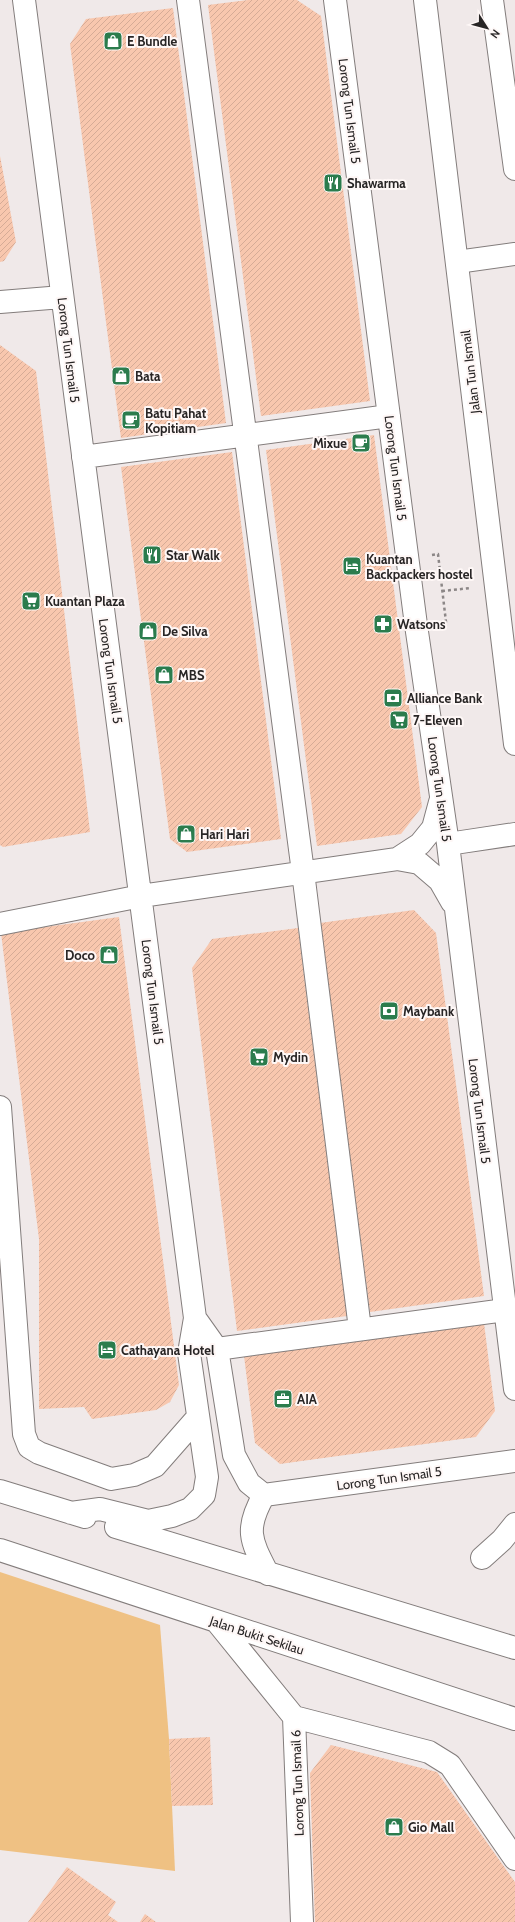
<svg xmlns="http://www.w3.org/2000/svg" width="515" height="1922" font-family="Cabin,sans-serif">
<defs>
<pattern id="building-hatch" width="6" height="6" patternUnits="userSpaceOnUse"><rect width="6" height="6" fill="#f8c7ae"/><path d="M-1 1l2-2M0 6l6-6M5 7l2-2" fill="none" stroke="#d5ab96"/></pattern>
</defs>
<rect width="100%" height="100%" fill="#f0e9e9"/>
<path fill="#efc183" d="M0 1572 160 1625 169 1739 175 1871 0 1850Z"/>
<path fill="url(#building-hatch)" d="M248 0H297L321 16 370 401 261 416 208 5Z
M173 8 226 423 121 438 70 44 86 19Z
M0 156 16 242 4 261 0 262Z
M0 345 36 371 90 832 3 847 0 845Z
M374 435 422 807 401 834 317 846 266 450Z
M232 452 281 839 187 852 170 839 121 467Z
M414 910 436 933 484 1296 370 1312 320 923Z
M119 917 179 1385 170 1402 156 1410 92 1419 84 1407 39 1409V1239L1 933Z
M298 928 347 1316 237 1331 192 968 212 939Z
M484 1323 495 1411 476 1437 280 1464 255 1443 244 1356Z
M210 1737 213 1805 172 1806 169 1739Z
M331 1745 437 1772 515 1882V1922H315L310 1773Z
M67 1867 116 1902 108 1915 118 1922H28Z
M145 1914 156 1922H140Z"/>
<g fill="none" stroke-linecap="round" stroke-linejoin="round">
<g stroke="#837d7c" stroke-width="24">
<path id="minor" d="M24 0 195 1318 189 1353 207 1477 204 1495 190 1509 172 1516 148 1521 100 1509 71 1513
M188 0 303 872 360 1329
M335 0 416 625 448 844 515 1389
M492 0 515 169
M457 262 515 254
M0 302 62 297
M83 457 389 416
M448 844 515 834
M397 859 420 844 433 828 440 802
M0 924 141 896 397 859 419 863 440 881 452 902
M0 1107 24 1434 29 1447 39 1453 111 1479 134 1475 155 1466 198 1417
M195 1318 217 1349 234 1455 249 1483 264 1495 515 1461
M217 1349 505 1310
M0 1491 85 1517
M264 1495C244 1530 251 1541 268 1574
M116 1527 515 1648
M0 1550 515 1719
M482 1558 502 1540 515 1524
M217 1622 294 1717 302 1922
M294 1717 429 1752 450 1765 515 1859"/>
</g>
<g stroke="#837d7c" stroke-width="24">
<path id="major" d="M425 0 515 744"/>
</g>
<path stroke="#8c8787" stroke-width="2.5" stroke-dasharray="3 3" stroke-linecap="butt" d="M432 555 438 554 446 622H441
M442 591 471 588"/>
<use href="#minor" stroke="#fff" stroke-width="22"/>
<use href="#major" stroke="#fff" stroke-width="22"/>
</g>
<defs>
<g id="shop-square" transform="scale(1)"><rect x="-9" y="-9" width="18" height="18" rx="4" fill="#2b7c4d" stroke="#fef7f6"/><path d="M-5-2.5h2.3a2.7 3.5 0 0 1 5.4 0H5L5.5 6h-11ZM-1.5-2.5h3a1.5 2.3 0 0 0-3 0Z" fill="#fff"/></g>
<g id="restaurant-square" transform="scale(1)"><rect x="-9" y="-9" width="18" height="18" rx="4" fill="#2b7c4d" stroke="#fef7f6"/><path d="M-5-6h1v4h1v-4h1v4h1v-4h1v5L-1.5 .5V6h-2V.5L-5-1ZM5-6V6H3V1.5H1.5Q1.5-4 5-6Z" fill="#fff"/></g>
<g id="cafe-square" transform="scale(1)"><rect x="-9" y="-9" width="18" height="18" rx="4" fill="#2b7c4d" stroke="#fef7f6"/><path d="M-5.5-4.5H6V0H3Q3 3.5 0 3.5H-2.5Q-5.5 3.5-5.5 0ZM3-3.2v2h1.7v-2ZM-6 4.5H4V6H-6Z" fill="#fff"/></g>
<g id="hotel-square" transform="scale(1)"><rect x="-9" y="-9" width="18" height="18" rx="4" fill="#2b7c4d" stroke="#fef7f6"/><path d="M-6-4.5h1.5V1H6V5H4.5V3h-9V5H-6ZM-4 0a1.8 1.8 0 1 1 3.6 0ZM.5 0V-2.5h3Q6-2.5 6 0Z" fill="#fff"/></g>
<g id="supermarket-square" transform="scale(1)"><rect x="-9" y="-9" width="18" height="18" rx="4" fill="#2b7c4d" stroke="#fef7f6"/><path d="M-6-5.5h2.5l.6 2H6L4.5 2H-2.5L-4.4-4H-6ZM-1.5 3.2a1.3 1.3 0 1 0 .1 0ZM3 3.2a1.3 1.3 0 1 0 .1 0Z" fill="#fff"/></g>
<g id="pharmacy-square" transform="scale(1)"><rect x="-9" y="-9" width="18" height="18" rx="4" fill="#2b7c4d" stroke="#fef7f6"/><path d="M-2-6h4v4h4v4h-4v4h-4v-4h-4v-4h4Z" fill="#fff"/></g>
<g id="bank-square" transform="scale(1)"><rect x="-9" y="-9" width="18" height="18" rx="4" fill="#2b7c4d" stroke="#fef7f6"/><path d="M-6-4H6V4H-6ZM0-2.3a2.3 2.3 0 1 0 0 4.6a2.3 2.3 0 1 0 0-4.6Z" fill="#fff"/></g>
<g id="office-square" transform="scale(1)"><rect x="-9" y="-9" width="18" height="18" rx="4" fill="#2b7c4d" stroke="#fef7f6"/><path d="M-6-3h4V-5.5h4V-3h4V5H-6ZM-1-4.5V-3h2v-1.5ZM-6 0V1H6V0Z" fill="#fff"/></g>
</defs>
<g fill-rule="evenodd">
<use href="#shop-square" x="113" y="41"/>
<use href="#restaurant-square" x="333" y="183"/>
<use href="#shop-square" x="121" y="376"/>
<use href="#cafe-square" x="131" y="420"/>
<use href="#cafe-square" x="361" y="443"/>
<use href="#restaurant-square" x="152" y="555"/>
<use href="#hotel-square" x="352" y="566"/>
<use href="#supermarket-square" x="31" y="601"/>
<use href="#pharmacy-square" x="383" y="624"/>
<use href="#shop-square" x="148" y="631"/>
<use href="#shop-square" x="164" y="675"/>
<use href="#bank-square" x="393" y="698"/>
<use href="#supermarket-square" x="399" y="720"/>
<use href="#shop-square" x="186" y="834"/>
<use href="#shop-square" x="109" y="955"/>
<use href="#bank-square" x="389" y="1011"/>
<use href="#supermarket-square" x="259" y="1057"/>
<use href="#hotel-square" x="107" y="1350"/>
<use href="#office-square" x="283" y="1399"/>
<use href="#shop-square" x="394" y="1827"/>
</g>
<g text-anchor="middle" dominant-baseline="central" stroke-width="4" stroke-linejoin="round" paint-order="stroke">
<g font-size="13" font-weight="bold" fill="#282525" stroke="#fef7f6" text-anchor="start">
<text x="127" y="41">E Bundle</text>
<text x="347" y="183">Shawarma</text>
<text x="135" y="376">Bata</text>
<text x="145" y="413">Batu Pahat<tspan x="145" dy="15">Kopitiam</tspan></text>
<text x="347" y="443" text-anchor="end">Mixue</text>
<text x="166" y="555">Star Walk</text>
<text x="366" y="559">Kuantan<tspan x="366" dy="15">Backpackers hostel</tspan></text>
<text x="45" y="601">Kuantan Plaza</text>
<text x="397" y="624">Watsons</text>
<text x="162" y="631">De Silva</text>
<text x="178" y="675">MBS</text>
<text x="407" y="698">Alliance Bank</text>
<text x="413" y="720">7-Eleven</text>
<text x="200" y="834">Hari Hari</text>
<text x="95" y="955" text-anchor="end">Doco</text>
<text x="403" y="1011">Maybank</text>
<text x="273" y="1057">Mydin</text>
<text x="121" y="1350">Cathayana Hotel</text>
<text x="297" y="1399">AIA</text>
<text x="408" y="1827">Gio Mall</text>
</g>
<g font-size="13" fill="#282525" stroke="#fef7f6">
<text transform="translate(350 111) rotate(83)">Lorong Tun Ismail 5</text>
<text transform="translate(69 350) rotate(83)">Lorong Tun Ismail 5</text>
<text transform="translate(470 372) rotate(-97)">Jalan Tun Ismail</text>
<text transform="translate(396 468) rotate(83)">Lorong Tun Ismail 5</text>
<text transform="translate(111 671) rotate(82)">Lorong Tun Ismail 5</text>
<text transform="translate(440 789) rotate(82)">Lorong Tun Ismail 5</text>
<text transform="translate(153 992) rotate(83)">Lorong Tun Ismail 5</text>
<text transform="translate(480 1111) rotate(83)">Lorong Tun Ismail 5</text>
<text transform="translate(389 1478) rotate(-8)">Lorong Tun Ismail 5</text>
<text transform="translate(257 1635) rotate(18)">Jalan Bukit Sekilau</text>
<text transform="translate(297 1783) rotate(-92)">Lorong Tun Ismail 6</text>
</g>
</g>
<g transform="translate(487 28) rotate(126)" stroke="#fef7f6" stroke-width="3" paint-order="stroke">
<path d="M0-3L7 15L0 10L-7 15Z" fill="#282525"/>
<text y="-6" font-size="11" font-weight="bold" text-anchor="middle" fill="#282525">N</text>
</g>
</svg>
